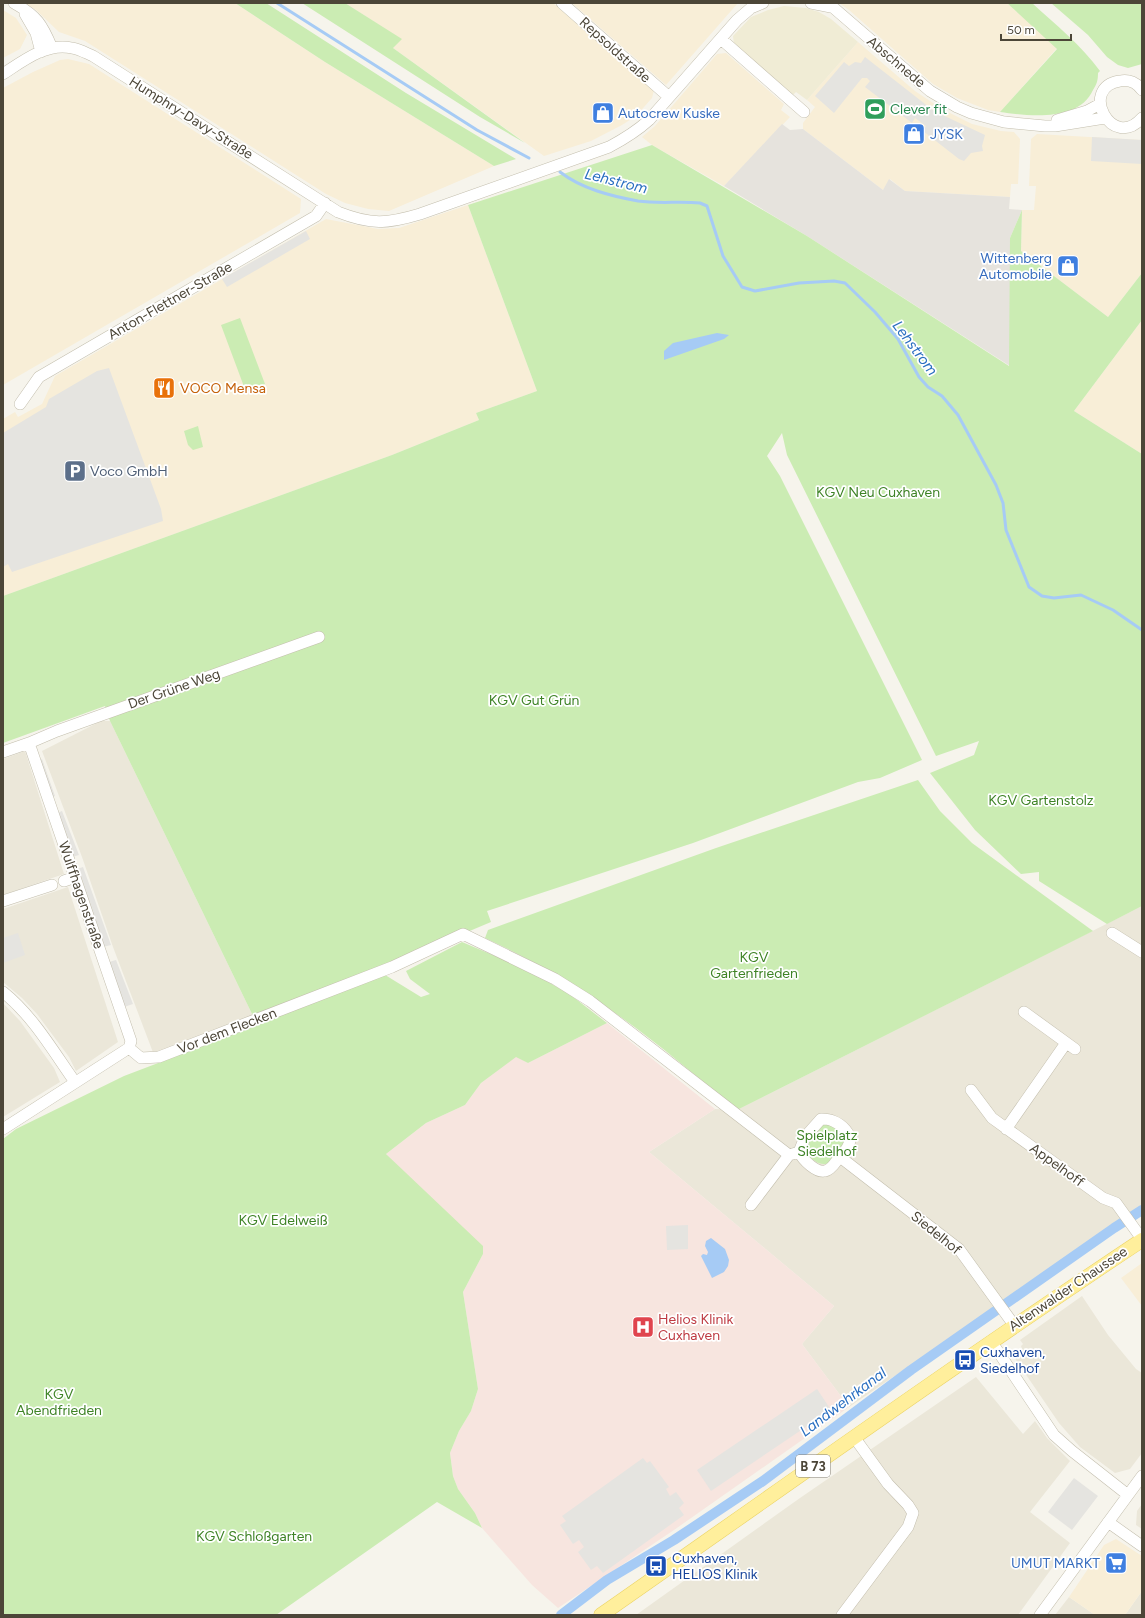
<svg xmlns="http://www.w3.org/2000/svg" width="1145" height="1618" font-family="Figtree,sans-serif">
<rect width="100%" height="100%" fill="#f6f4ec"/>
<path fill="#ebe7d9" d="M101 721H110L253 1016 154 1055 113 947 82 857 42 751Z
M25 751 64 874 3 895V759Z
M68 887 118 1042 76 1071 69 1057 37 1014 22 998 3 982V909Z
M1142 906V1208L849 1407 802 1344 834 1306 649 1152 715 1109 737 1110Z
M3 1003 20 1021 54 1068 60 1082 3 1117Z
M1082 1296 1108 1335 1136 1369 1142 1373V1453L1130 1469 1115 1473 1080 1447 1059 1423 1014 1357 1023 1351 1021 1346 1023 1344 1020 1340Z
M976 1377 1023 1434 1035 1421 1047 1438 1070 1461 1030 1512 1070 1543 1018 1615H636L800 1498Z
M1142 1504V1529L1136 1525 1137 1511Z
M1142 1591V1615H1125Z
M1069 1597 1095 1615H1055Z"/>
<path fill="#f8eed7" d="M25 3H235L325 62 494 166 389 211 368 209 345 203 326 194 85 41 59 32 36 10Z
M345 3H553L654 90 652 98 636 116 622 125 591 141 544 156 393 48 401 39Z
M572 3H738L666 85Z
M839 3H1007L1057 48 1000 112 988 110 957 98 933 84 849 10Z
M3 10 16 18 27 35 20 49 3 58Z
M858 42 915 91 942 109 972 124 1001 131 1014 132 1020 139 1018 184H1011L1010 197 905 191 890 179 883 190 803 129V123L815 107 807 100Z
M726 53 784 104 781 110 790 117 724 186 652 145 642 137 655 126 717 54Z
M68 59 89 64 301 199 300 213 3 385V88L33 72 60 60Z
M1037 134 1142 140V273L1108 317 1021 251 1022 210H1034L1036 186H1029L1031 139Z
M468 205 537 391 476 413 479 420 392 455 3 596V419L15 412 18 417 42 404 55 376 326 219 378 229 399 228Z
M1142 320V454L1074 411Z
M1142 1263V1306L1121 1278Z
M1116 1539 1142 1556V1591L1125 1615H1095L1069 1597 1104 1545Z"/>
<path fill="#e6e3dd" d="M782 124 790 130 803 129 883 190 889 179 905 191 1010 197 1009 209 1022 210 1010 238V366L807 236 724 186Z"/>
<path fill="#f0ecd5" d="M784 6 806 8 819 12 831 19 858 42 807 100 796 92 792 96 734 44 733 36 751 17 768 10Z"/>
<path fill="#f7e5df" d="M607 1023 715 1109 649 1152 834 1306 802 1344 849 1407 674 1530 558 1608 532 1585 482 1528 475 1513 458 1489 453 1476 450 1453 459 1431 471 1411 478 1389 463 1292 483 1254 386 1154 426 1123 465 1105 481 1083 516 1056 528 1063Z"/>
<path fill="#cbecb3" d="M235 3H266L406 93 516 159 494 166 325 62Z
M302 3H345L402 39 393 48 525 143 480 117Z
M1007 3H1032C1056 25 1081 45 1100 71L1098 73C1098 80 1097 84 1093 90 1079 122 1029 116 1000 112L1057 49Z
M1051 3H1142V64L1128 68 1118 65 1107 57 1088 35Z
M652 145 807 236 1009 366 1010 238 1022 210 1021 251 1108 317 1142 273V320L1074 411 1142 454V906L1107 924 1039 881V872L1021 874 975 830 930 773 974 755 979 741 936 756 787 455 782 433 767 456 780 476 922 760 880 778 858 782 693 843 487 911 491 922 377 970 421 997 430 994 410 979 406 971 462 942 521 967 568 993 607 1023 528 1063 516 1057 481 1083 465 1105 426 1123 386 1154 483 1246V1254L463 1292 478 1389 471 1411 459 1431 450 1453 453 1476 458 1489 475 1513 482 1528 437 1502 276 1615H3V1139L16 1129 124 1076 258 1025 253 1016 110 721 105 706 3 743V596L392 455 479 420 476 413 537 391 468 205Z
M240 318 265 384 246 392 221 325Z
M198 426 203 447 193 450 188 445 184 431Z
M918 780 940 811 972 843 1093 931 737 1110C690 1071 643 1030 591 997 557 974 522 955 485 938L488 930 716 848Z
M828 1122C836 1129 842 1133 845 1144 838 1154 830 1171 815 1161 810 1158 807 1155 804 1149 807 1140 818 1126 828 1122Z"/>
<path fill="#e5e4e0" d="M865 57 934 111 985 135 982 146 983 151 971 153 964 161 959 159 923 131 926 126 915 118 912 123 865 87 870 81 867 78H862L834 113 815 96 844 62 849 66 855 62 861 63Z
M1092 137 1142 140V164L1091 161Z
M306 231 310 239 227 287 222 279Z
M109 368 161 509 163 521 12 572 8 564 3 567V433L46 407 49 399 97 371Z
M42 759 55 796 49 798 36 761Z
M62 811 79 855 72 857 55 814Z
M83 867 111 945 103 947 77 869Z
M18 933 25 955 3 963V938Z
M116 960 133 1004 124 1007 109 962Z
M688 1225V1249L667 1250 666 1226Z
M817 1389 831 1410 711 1491 697 1470Z
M643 1458 647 1463 650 1461 669 1487 666 1489 670 1496 676 1492 684 1503 679 1508 684 1515 603 1573 597 1566 591 1570 578 1552 584 1547 579 1540 573 1544 560 1525 566 1521 562 1516Z
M1074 1478 1098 1496 1072 1530 1048 1512Z"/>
<path fill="#a6cbf5" d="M717 333 729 335 724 339 664 360V351L673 343Z
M711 1238 725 1249 729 1260 728 1266 724 1272 712 1278 701 1256 703 1254 707 1255 708 1252 705 1246 706 1241Z"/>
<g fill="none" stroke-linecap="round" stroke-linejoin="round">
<path stroke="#a6cbf5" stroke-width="3" d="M277 3 477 130 529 158
M560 172C582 189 611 196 638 201 658 204 680 201 700 203L707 206 723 256 742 287 755 291 799 283 834 281 845 283 875 312 898 339 919 377 928 387 942 396 958 415 996 485 1003 503 1006 530 1029 587 1042 596 1054 598 1081 595 1113 610 1142 630"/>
<path stroke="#a6cbf5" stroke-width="10" d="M561 1615 607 1580 674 1540 763 1481 911 1370 1114 1228 1142 1210"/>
<g stroke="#c3bead" stroke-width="12">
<path id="minor" d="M14 3C37 16 42 24 52 48
M562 3 669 97
M811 3 831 7
M828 3 930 91 957 107 971 113 1004 122 1045 126H1055L1105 118
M25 14 36 33 41 52
M721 39 804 112
M3 74C23 61 47 42 72 48 79 49 86 53 93 56L338 212C371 225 387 224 420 214L609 147C624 139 637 131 649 120L737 20 751 8 763 3
M1142 90C1137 83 1129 79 1120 81 1078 87 1112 152 1142 118
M1057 120 1087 111 1100 104
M20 404 39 377 316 216 325 203
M29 743 131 1041 129 1048
M3 752 29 743 57 731 319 637
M64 881 75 877
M3 901 52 885
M1112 933 1142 952
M3 992C33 1016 53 1051 75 1082
M1024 1012 1075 1049
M129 1048 141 1058 159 1057 392 967 463 934 555 979 590 1001 789 1155
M971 1090 992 1118 1103 1198 1116 1203 1142 1239
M821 1119C825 1119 829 1119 833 1121 841 1124 853 1134 849 1144 847 1149 842 1155 838 1159 835 1163 831 1170 825 1171 816 1173 803 1160 799 1152L805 1137Z
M3 1129 129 1048
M1006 1129 1066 1043
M840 1157 959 1249 1014 1325
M751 1205 789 1155 796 1153
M991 1341 1054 1435 1072 1451 1128 1495
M1108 1522 1142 1546
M842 1615 908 1527 913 1513 908 1505 888 1484 854 1437
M1040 1615 1142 1476"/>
</g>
<g stroke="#ebd364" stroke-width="15">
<path id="major" d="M601 1615C781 1489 959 1362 1142 1240"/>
</g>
<use href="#minor" stroke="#fff" stroke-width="11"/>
<use href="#major" stroke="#ffef9c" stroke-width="14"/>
</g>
<defs>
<g id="stadium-square" transform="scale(1.15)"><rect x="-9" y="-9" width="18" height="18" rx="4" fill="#2e9e5b" stroke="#fff"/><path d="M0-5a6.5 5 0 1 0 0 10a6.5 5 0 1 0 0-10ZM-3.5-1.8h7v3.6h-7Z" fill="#fff"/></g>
<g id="shop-square" transform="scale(1.15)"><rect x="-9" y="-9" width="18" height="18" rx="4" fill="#3f7fe0" stroke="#fff"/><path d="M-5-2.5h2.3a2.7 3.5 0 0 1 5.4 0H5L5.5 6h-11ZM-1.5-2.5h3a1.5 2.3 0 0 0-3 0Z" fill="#fff"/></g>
<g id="restaurant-square" transform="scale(1.15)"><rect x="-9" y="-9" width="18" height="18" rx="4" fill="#e8710a" stroke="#fff"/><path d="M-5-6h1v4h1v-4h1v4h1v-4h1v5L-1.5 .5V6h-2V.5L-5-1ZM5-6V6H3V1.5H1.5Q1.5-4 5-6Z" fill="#fff"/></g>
<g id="parking-square" transform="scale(1.15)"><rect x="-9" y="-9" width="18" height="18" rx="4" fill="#5c6f8a" stroke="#fff"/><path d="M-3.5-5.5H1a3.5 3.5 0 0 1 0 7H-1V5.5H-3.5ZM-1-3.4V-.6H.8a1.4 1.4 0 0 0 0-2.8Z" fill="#fff"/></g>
<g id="hospital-square" transform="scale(1.15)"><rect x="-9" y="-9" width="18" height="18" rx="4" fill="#e0444e" stroke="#fff"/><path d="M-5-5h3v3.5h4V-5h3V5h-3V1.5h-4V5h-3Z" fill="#fff"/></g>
<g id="bus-square" transform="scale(1.15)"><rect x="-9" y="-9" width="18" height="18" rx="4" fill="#1a4fb4" stroke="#fff"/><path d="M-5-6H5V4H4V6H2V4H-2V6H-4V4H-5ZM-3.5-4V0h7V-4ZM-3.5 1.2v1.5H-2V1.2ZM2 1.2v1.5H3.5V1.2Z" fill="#fff"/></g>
<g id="supermarket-square" transform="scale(1.15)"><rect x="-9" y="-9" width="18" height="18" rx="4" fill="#3f7fe0" stroke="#fff"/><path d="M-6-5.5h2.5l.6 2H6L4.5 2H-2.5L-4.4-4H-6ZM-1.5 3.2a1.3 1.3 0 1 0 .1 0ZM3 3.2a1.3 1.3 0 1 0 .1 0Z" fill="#fff"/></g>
</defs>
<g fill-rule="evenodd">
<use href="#stadium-square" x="875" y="109"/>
<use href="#shop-square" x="603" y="113"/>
<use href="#shop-square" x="914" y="134"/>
<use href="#shop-square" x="1068" y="266"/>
<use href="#restaurant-square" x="164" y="388"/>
<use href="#parking-square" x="75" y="471"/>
<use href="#hospital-square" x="643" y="1327"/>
<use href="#bus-square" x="965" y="1360"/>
<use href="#supermarket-square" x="1116" y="1563"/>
<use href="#bus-square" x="656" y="1566"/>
</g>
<g text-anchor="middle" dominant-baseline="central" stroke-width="3.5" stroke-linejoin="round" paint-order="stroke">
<rect fill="#fff" stroke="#827e74" stroke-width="1" x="796" y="1455" width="34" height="22" rx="3"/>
<g font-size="13" font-weight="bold" fill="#4c4638">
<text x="813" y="1466">B 73</text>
</g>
<g font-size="14" fill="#4c4638" stroke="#fff">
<text transform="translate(615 50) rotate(42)">Repsoldstraße</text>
<text transform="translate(896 62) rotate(40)">Abschnede</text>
<text transform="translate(191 118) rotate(32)">Humphry-Davy-Straße</text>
<text transform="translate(170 301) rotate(-30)">Anton-Flettner-Straße</text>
<text transform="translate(174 689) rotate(-19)">Der Grüne Weg</text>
<text transform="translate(81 895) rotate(71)">Wulffhagenstraße</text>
<text transform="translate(227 1031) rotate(-21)">Vor dem Flecken</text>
<text transform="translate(1057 1165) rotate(36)">Appelhoff</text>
<text transform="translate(936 1233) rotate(39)">Siedelhof</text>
<text transform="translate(1068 1289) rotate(-34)">Altenwalder Chaussee</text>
</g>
<g font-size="14" fill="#27864d" stroke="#fff" text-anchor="start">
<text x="890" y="109">Clever fit</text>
</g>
<g font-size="14" fill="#366cbe" stroke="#fff" text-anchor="start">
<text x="618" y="113">Autocrew Kuske</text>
<text x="930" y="134">JYSK</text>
<text x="1052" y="258" text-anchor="end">Wittenberg<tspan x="1052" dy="16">Automobile</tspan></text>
<text x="1100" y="1563" text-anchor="end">UMUT MARKT</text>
</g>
<g font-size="14" fill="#c56008" stroke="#fff" text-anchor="start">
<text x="180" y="388">VOCO Mensa</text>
</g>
<g font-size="14" fill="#4e5e75" stroke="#fff" text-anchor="start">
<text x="90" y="471">Voco GmbH</text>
</g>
<g font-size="14" fill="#3e8326" stroke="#fff">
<text x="878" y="492">KGV Neu Cuxhaven</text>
<text x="534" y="700">KGV Gut Grün</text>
<text x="1041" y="800">KGV Gartenstolz</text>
<text x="754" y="957">KGV<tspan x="754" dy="16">Gartenfrieden</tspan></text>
<text x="827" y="1135">Spielplatz<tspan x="827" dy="16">Siedelhof</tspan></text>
<text x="283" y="1220">KGV Edelweiß</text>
<text x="59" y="1394">KGV<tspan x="59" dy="16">Abendfrieden</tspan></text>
<text x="254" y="1536">KGV Schloßgarten</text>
</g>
<g font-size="14" fill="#be3a42" stroke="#fff" text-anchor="start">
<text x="658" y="1319">Helios Klinik<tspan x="658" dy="16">Cuxhaven</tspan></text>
</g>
<g font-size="14" fill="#164399" stroke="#fff" text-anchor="start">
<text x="980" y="1352">Cuxhaven,<tspan x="980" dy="16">Siedelhof</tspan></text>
<text x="672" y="1558">Cuxhaven,<tspan x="672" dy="16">HELIOS Klinik</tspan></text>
</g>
<g font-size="15" font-style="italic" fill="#296ec0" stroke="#fff">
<text transform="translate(616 181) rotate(14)">Lehstrom</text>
<text transform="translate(915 348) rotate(53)">Lehstrom</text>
<text transform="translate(843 1402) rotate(-37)">Landwehrkanal</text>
</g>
</g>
<rect width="1145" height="1618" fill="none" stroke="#4c4638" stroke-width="8"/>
<path d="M1001 34v6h70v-6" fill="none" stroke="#4c4638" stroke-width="2"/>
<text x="1007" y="34" font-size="12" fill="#4c4638" stroke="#ffffff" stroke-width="3" paint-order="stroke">50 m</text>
</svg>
